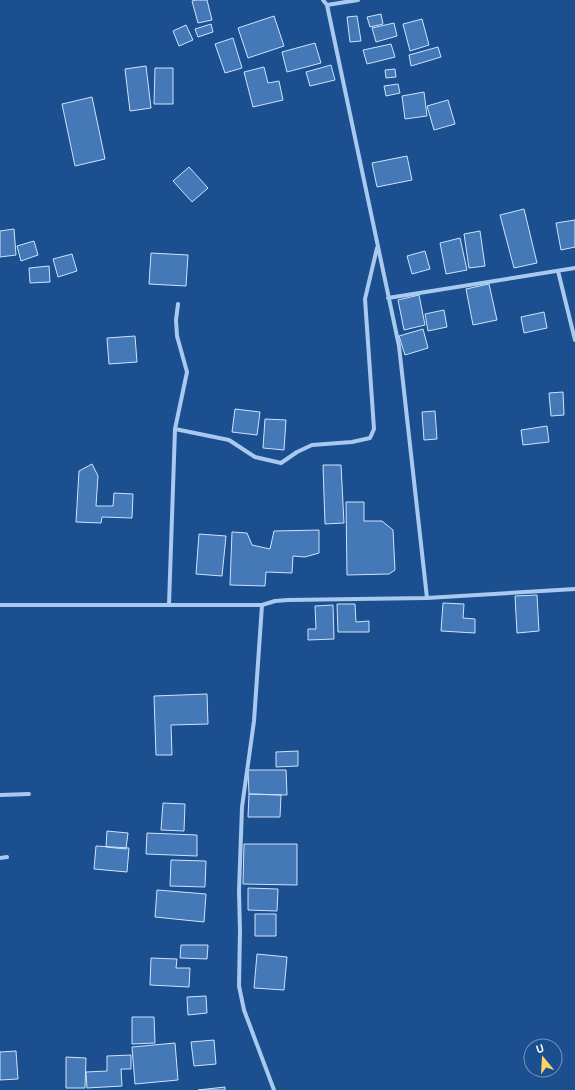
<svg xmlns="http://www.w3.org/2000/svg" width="575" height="1090" font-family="Ubuntu,sans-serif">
<rect width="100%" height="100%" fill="#1b4f8f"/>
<path fill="#4478b7" stroke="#cfe3fa" d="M196 0H207L212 20 198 23 192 1Z
M381 14 383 24 370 27 367 17Z
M274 16 284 46 248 58 238 28Z
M357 16 361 41 350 42 347 17Z
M422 19 429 45 410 51 403 24Z
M394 23 397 36 376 42 372 28Z
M211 24 213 32 198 37 195 29Z
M186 25 193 40 179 46 173 31Z
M233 38 242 68 225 73 215 44Z
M315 43 321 63 287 72 282 52Z
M391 44 395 57 367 64 363 50Z
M438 47 441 57 411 66 409 55Z
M331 65 335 80 310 86 306 72Z
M146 66 151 108 130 111 125 69Z
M264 67 268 83 279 81 283 100 253 107 244 72Z
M155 68H173V104H154Z
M395 69 396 77 386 78 385 70Z
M398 84 400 93 386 96 384 86Z
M424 92 427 116 405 119 402 96Z
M92 97 105 159 75 166 62 104Z
M448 100 455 124 434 130 427 106Z
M407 156 412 180 377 187 372 163Z
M189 167 208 188 192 202 173 181Z
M524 209 537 263 514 268 500 215Z
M575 220V247L561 250 556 223Z
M14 229 16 255 0 257V231Z
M480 231 485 266 469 268 464 234Z
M460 238 467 270 446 274 440 243Z
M34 241 38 255 21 261 17 246Z
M425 251 430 269 412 274 407 256Z
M151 253 188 255 186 286 149 284Z
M72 254 77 271 58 277 53 259Z
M49 266 50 282 30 283 29 268Z
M489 284 497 320 473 325 466 289Z
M419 295 425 325 404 330 398 300Z
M444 310 447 327 428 331 425 314Z
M544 312 547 328 524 333 521 317Z
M423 329 428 348 405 355 399 336Z
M135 336 137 362 109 364 107 338Z
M563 392 564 415 551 416 549 393Z
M235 409 260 412 257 435 232 432Z
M435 411 437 439 424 440 422 412Z
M265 419 286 420 284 450 263 448Z
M547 426 549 442 523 445 521 430Z
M92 464 98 476 96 506H113L114 493 133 494 132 518 102 517 101 523 76 522 79 471Z
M323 465H341L344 523 325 524Z
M346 502H364V521H382L393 530 395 570 389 574 347 575Z
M319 530V553L305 557 293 556 292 573 266 572 265 586 230 585 232 532 247 533 252 545 270 549 274 531Z
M199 534 226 536 222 576 196 574Z
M537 595 539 631 517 633 515 596Z
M443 603 464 604 463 618 475 619V633L441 631Z
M337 604H355L356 622 369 621V632H338Z
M333 605 334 639 308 640V629H316L315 606Z
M207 694 208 724 171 725 172 755H156L154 696Z
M298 751V766L276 767V752Z
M248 770H286L287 795 249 794Z
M249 794 281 795 280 817H248Z
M163 803 185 804 184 831 161 830Z
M107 831 128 833 126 849 106 847Z
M147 833 197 835V856L146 854Z
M244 844H297V885L243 884Z
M96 846 129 848 127 872 94 869Z
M171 860 206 861 205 887 170 886Z
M248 888 278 889 277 911 248 910Z
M157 890 206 894 204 922 155 917Z
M255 914H276V936H255Z
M181 945H208L207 959 180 958Z
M257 954 287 957 284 990 254 988Z
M151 958 177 959 176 968H190L189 987 150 985Z
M206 996 207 1013 188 1015 187 997Z
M132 1017H154L155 1043 132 1044Z
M214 1040 216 1064 194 1066 191 1042Z
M175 1043 178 1080 135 1084 132 1047Z
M16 1051 18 1079 0 1080V1052Z
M131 1055V1069H121L122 1086 87 1088 86 1072 107 1071V1056Z
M66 1057 86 1058 85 1088H66Z
M225 1087V1090H198Z"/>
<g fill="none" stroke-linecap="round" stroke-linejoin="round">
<path stroke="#a9c9ee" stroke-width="4" d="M323 0 327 5 358 0
M327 5 399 346 427 598
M558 271 575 340
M388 298 575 268
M175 429 229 440 255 457 281 463 297 452 312 445 352 442 370 438 374 429 365 299 377 248
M0 605H262
M169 605 175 429 187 372 177 336 176 320 178 304
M0 795 29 794
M0 858 7 857
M274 1090 244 1010 239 986 240 931 239 891 242 807 254 721 262 605 275 601 288 600 427 598 575 589"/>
</g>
<g transform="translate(543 1058) rotate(342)"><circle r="19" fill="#1b4f8f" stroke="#7695bc"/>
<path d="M0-3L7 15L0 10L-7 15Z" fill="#ffd166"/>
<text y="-6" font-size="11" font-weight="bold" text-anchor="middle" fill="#ffffff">U</text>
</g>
</svg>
